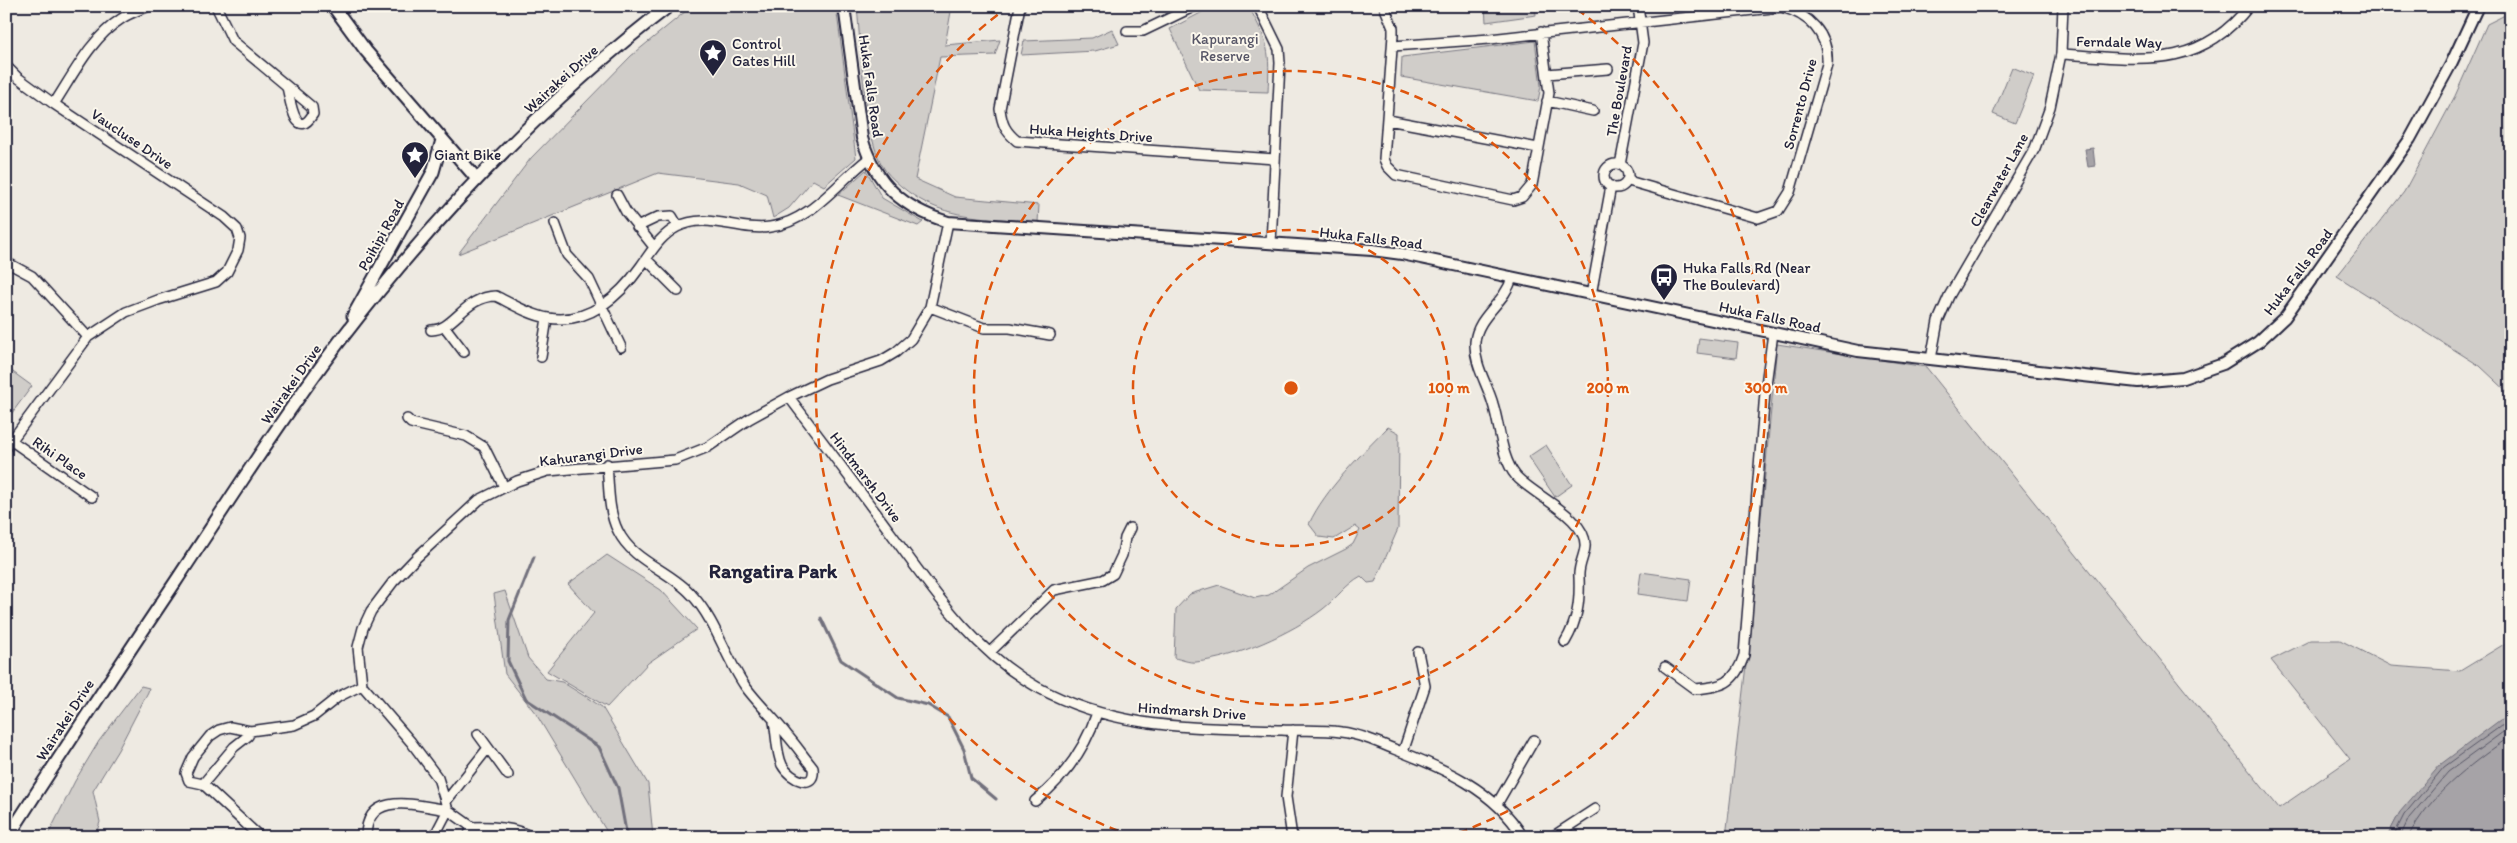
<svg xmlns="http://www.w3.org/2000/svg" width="2517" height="843" font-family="Itim,sans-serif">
<rect width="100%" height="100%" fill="#eeeae2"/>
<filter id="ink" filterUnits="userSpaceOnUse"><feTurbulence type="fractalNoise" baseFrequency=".02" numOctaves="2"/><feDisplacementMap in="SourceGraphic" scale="10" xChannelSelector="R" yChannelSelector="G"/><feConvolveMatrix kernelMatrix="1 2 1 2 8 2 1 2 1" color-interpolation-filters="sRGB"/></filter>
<g filter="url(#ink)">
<path fill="#d0cdc9" stroke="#797882" d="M692 6H836L856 158 824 186 813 180 789 208 773 218 767 195 739 183 658 173 458 254 531 158 631 56Z
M857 6H952L945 45 1000 40 995 55 940 57 915 179 955 197 1039 205 1038 222C1005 218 965 220 933 206 916 199 897 185 885 170 863 140 861 46 857 6Z
M1214 6 1249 7C1269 44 1270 51 1268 92L1199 90 1170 29Z
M1485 6H1535L1536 15 1486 22Z
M2509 13H2511V395L2480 366 2337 276 2404 192 2455 96 2487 24Z
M1112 29 1119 44 1095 51 1021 55 1024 41 1092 38Z
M1535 41 1541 86 1538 101 1401 77 1402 57Z
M2012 67 2034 76 2015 123 1993 114Z
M866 170 882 198 923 222 918 226 838 195Z
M1699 338 1738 343 1736 358 1697 353Z
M1777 344 1926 367 2279 808 2350 759 2271 660 2311 640H2340L2391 666 2460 671 2506 643 2511 635V720H2500L2400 812 2387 837H1726L1753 605Z
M6 367 32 386 6 421Z
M1388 427 1399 433 1398 529 1375 582 1368 583 1361 576C1346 584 1337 598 1323 609 1292 633 1236 658 1196 662 1189 663 1181 659 1174 658L1176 609 1190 594 1219 585 1255 598 1269 595 1308 568 1346 549 1353 544 1360 530 1355 526 1334 539 1319 537 1309 524C1325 489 1362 454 1388 427Z
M1546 445 1572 485 1555 497 1528 457Z
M607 555 661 590 697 629 648 663 607 707 547 671 594 613 568 584Z
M1641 572 1691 579 1688 601 1638 594Z
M505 591 528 658 546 679 562 682 602 707 648 784 653 837H610L536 714 505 674 494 594Z
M141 686 149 688 148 692 118 750 93 791 100 822 95 837H47L75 781 99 741Z"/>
<path fill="#a6a3a7" stroke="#716f7c" d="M2093 148 2095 166 2088 167 2085 149Z
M2500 720H2511V837H2387L2400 812 2441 764Z"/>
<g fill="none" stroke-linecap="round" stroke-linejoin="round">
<path stroke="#575666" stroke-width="1" d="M2393 837 2404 815 2444 767 2501 726 2511 725
M2400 837 2409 818 2448 772 2503 732 2511 731
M2408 837C2431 794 2467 767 2505 740L2511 739"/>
<path stroke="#716f7c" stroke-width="3" d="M534 557 509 620 508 661 526 699 599 747 618 788 627 837
M821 618 841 660 898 698 928 705 948 717 964 749 971 778 996 799"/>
<g stroke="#22223b" stroke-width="12">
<path id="minor" d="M216 6 233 41 312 107 313 114C295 143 290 98 287 87
M1020 6 1000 109C1002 124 1005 131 1017 141L1275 159
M1258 6 1279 49 1280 63 1271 243
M1384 6 1393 28V35L1384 159 1387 166 1396 175 1513 200 1522 197 1532 185 1549 93 1541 32
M1127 31H1143L1195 6
M1393 46 1490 39 1781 7C1809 14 1829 34 1827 64L1790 192 1778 211 1758 218 1632 182 1628 178
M2061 54C2136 58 2197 73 2249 6
M6 66 17 77 54 104 224 217 237 229 240 238 238 250 227 272 216 282 158 300 126 312 88 337 6 448
M1547 74 1608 69
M1547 101 1593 111
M54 104C73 75 91 38 121 19 129 13 140 10 149 6
M1388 120 1538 148
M1604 176a12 12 0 1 1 24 0a12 12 0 1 1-24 0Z
M1620 165 1643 43 1638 6
M617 195 626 212 654 247
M555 223 567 255 589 279 621 347
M637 227 658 217 672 216 678 226
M646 259 678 291
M6 262 32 276 88 337
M1512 278C1505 303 1477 316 1475 342 1474 365 1487 383 1493 404 1500 426 1501 458 1516 476 1534 496 1588 518 1585 547 1584 557 1578 566 1579 577 1580 601 1578 620 1565 642
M1591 295 1611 186
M930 307 984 328H1010L1050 335
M445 327 464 352
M431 330C453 331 465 296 496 296 512 304 530 315 548 318 588 325 620 296 641 266 652 251 660 236 677 227 707 211 739 232 770 227 810 222 838 182 868 159
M541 357 547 318
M1931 359 1938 321 1949 296 2035 148 2050 107 2061 54 2063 6
M789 397C823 442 857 487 890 532 932 589 974 652 1037 687 1118 731 1193 727 1282 730 1301 731 1322 729 1341 732 1359 734 1377 742 1394 749 1443 768 1495 790 1523 837
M407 419 411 423 466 436 484 447 504 487
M12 441 92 497
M607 464C609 486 608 512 618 531 633 562 670 570 692 595 716 621 725 657 745 686 758 704 774 718 787 735 796 745 804 757 813 768 816 791 790 780 782 765 776 752 777 736 774 722
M990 652 1054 590 1103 580 1113 574 1122 555 1125 538 1130 528
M1665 667 1695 689C1722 687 1735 684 1744 655L1765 392 1773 333
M250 731 248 736 234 747 203 784 189 781 186 773 193 757 210 736 219 730 230 727 250 731 294 725 314 716 338 697 362 685
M478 734 508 775
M1403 752 1425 686 1418 652
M203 784 260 837
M447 800 488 748
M1035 801C1064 778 1085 749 1097 713
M1497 804 1534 740
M472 827 448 810 438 778 411 742 362 685 358 647 363 628 371 611 393 582 416 558 479 500 517 481 548 471 675 460 708 447 749 419 789 397 827 379 881 361 896 352 911 339 930 307 948 222
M472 827C489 826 516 827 531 837
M366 837C366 789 418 806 448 810
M434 837 448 810
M468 837 472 827
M1292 837 1286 797 1293 730
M1552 837 1595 809"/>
</g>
<g stroke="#22223b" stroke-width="14">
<path id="tertiary" d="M844 6 862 138C876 185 903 208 948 222L1372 250 1402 254 1858 351 2138 382 2183 378 2223 364 2258 342 2285 317 2410 139 2451 64 2478 6"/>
</g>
<g stroke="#22223b" stroke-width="15">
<path id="secondary" d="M333 6 366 51 477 179
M353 316 433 172 442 140
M8 837C63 751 119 666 176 581 229 501 281 419 339 342 434 218 544 101 669 6"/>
</g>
<use href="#minor" stroke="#fbf7ec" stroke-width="9"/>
<use href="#tertiary" stroke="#fbf7ec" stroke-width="10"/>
<use href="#secondary" stroke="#fbf7ec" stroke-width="11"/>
</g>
</g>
<g fill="none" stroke="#de560e" stroke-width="2.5" stroke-dasharray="9 6">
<circle cx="1291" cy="388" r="158"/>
<circle cx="1291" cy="388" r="317"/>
<path d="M1132 836A475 475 0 0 1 1005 9M1577 9A475 475 0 0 1 1450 836"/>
</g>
<defs>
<g id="sight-pin" transform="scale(1.4375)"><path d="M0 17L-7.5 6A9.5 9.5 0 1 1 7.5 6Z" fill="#22223b" stroke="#fbf7ec"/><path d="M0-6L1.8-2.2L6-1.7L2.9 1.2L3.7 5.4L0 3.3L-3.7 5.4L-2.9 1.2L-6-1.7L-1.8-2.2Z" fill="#fff"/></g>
<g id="bus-pin" transform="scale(1.4375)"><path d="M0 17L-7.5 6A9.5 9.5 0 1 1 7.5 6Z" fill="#22223b" stroke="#fbf7ec"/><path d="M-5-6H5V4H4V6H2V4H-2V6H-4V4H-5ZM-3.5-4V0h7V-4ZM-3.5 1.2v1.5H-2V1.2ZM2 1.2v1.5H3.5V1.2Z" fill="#fff"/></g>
</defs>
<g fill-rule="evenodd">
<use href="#sight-pin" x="713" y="53"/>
<use href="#sight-pin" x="415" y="155"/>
<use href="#bus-pin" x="1664" y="277"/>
</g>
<g text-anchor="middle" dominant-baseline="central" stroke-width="4" stroke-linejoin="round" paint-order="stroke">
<g font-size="15" fill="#565566" stroke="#fbf7ec">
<text x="1225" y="39">Kapurangi<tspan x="1225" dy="17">Reserve</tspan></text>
</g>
<g font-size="15" fill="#22223b" stroke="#fbf7ec">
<text transform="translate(2119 42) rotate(1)">Ferndale Way</text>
<text transform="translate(561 79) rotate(-42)">Wairakei Drive</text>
<text transform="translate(871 86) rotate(82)">Huka Falls Road</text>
<text transform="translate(1619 91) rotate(-80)">The Boulevard</text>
<text transform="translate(1800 104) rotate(-75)">Sorrento Drive</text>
<text transform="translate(1091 133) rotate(4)">Huka Heights Drive</text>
<text transform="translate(132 139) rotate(34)">Vaucluse Drive</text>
<text transform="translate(1999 180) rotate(-61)">Clearwater Lane</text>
<text transform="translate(381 235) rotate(-61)">Poihipi Road</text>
<text transform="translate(1371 238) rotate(7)">Huka Falls Road</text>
<text transform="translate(2298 272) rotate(-53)">Huka Falls Road</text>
<text transform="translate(1770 317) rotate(12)">Huka Falls Road</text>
<text transform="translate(291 384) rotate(-55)">Wairakei Drive</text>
<text transform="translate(591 455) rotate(-7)">Kahurangi Drive</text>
<text transform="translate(60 458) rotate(35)">Rihi Place</text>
<text transform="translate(866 477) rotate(53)">Hindmarsh Drive</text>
<text transform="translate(1192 711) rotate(4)">Hindmarsh Drive</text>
<text transform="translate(65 720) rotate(-57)">Wairakei Drive</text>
</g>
<g font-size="15" fill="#22223b" stroke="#fbf7ec" text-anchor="start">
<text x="732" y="44">Control<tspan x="732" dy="17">Gates Hill</tspan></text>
<text x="434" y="155">Giant Bike</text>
<text x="1683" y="268">Huka Falls Rd (Near<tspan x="1683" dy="17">The Boulevard)</tspan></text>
</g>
<g font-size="20" font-weight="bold" fill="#22223b" stroke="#fbf7ec">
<text x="773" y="571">Rangatira Park</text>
</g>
</g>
<circle cx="1291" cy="388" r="8" fill="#de560e" stroke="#fbf7ec" stroke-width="2.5"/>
<g font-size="15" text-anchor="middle" font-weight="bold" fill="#de560e" stroke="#fbf7ec" stroke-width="4" stroke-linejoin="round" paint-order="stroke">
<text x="1449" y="393">100 m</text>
<text x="1608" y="393">200 m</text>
<text x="1766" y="393">300 m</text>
</g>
<rect width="2517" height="843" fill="none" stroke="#fbf7ec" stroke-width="25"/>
<rect x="12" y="12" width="2492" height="818" fill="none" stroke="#22223b" stroke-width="2" filter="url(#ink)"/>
</svg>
